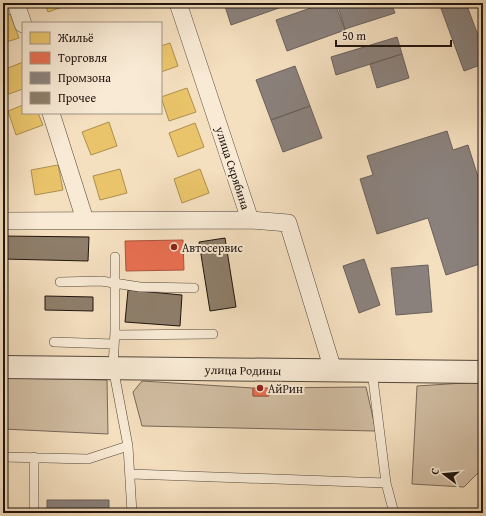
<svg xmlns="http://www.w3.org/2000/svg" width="486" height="516" font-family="'Gentium Book Plus',serif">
<rect width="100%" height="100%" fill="#f4dfbf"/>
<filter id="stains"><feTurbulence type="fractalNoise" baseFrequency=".005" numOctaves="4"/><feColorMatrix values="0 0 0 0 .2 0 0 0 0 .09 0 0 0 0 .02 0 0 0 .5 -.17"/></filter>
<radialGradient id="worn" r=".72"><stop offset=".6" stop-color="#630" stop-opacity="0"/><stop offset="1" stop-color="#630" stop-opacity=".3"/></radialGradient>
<path fill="#d0bca1" stroke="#786858" d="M3 378 107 380 108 434 3 429Z
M142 381 253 388V396H268L269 388 366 387 376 431 142 426 133 392Z
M479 382 480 471 464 487 412 484 417 386Z"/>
<path fill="#e9c46a" stroke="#ad8f4e" d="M45 3H74L48 12Z
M129 3H142L130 7Z
M10 14 19 38 3 43V16Z
M170 43 178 66 161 72V46Z
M23 62V89L6 95 3 88V70Z
M187 88 196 112 169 121 161 97Z
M23 105V113H38L43 125 16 135 8 111Z
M109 122 117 146 91 155 82 132Z
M195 123 204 147 178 157 169 133Z
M58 165 63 190 35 195 31 170Z
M120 169 127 193 100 200 93 176Z
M200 169 209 193 182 203 174 179Z"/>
<path fill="#e76f51" stroke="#ab543d" d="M183 240 184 270 126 271 125 241Z
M253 388H269V396H253Z
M444 510 445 513H433Z"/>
<path fill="#8a817c" stroke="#6a605b" d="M224 3H290V4L231 25Z
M325 3H335L345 30 287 51 276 20Z
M337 3H391L395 13 345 29Z
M439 3H466L483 49V64L464 71Z
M397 37 402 54 336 75 331 57Z
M402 54 409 78 377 88 370 64Z
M295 66 310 106 271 120 256 80Z
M310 106 322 138 283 152 271 120Z
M447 131 453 150 468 145 483 193V263L446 275 428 218 377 234 360 179 373 175 367 156Z
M364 259 380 305 359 313 343 266Z
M428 265 432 312 396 315 391 268Z
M47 500H109V513H47Z"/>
<path fill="#8e7e6a" stroke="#20140e" d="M3 236 89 237 88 261 3 259Z
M225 238 236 307 210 311 199 242Z
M128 290 182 295 180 326 125 322Z
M45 296 93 297V311L45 310Z"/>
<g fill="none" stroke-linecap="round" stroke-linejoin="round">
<g stroke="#55473a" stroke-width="10">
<path id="service" d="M115 257V331L113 367 128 446 132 513
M60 282 101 281 140 287 194 288
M115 335 213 334
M54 342 114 344
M372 371 386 483 394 513
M3 457 88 459 128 446
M131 474 386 483
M34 513V457"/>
</g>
<g stroke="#55473a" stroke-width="18">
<path id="minor" d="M16 3 23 24
M178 3 250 220 288 223 333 370
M51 113 85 220
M3 221 250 220"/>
</g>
<g stroke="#55473a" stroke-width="24">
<path id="tertiary" d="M3 367 483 372"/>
</g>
<use href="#service" stroke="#f8ead5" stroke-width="9"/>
<use href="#minor" stroke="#f8ead5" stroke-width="17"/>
<use href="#tertiary" stroke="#f8ead5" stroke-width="22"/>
</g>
<g fill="#8f2418" stroke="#f8ead5" stroke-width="1.5">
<circle cx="174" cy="247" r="4"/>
<circle cx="260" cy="388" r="4"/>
</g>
<g text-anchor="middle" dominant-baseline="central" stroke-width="4" stroke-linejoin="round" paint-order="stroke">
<g font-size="12" fill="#20140e" stroke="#f8ead5">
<text transform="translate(233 168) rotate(72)">улица Скрябина</text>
<text transform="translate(243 370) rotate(1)">улица Родины</text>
</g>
<g font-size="12" fill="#20140e" stroke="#f8ead5" text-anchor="start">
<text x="182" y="247">Автосервис</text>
<text x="268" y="388">АйРин</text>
</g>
</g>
<rect width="486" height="516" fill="none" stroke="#f4dfbf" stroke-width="16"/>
<rect x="4" y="4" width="478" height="508" fill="none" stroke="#20140e" stroke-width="2"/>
<rect x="8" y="8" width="470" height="500" fill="none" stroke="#20140e"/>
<rect x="22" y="22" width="140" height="92" fill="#f8ead5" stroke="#a29485"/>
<rect x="30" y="32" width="20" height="12" fill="#e9c46a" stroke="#a29485"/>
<text x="58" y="42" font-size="12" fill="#20140e">Жильё</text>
<rect x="30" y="52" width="20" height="12" fill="#e76f51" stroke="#a29485"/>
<text x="58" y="62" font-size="12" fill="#20140e">Торговля</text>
<rect x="30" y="72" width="20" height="12" fill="#8a817c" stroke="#a29485"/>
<text x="58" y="82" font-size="12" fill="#20140e">Промзона</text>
<rect x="30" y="92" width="20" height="12" fill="#8e7e6a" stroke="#a29485"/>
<text x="58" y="102" font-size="12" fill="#20140e">Прочее</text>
<g transform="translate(444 474) rotate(286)" stroke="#f8ead5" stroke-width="3" paint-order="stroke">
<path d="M0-3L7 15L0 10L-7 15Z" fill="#20140e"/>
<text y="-6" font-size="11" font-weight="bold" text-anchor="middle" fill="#20140e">С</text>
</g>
<path d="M336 40v6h115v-6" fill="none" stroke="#20140e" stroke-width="2"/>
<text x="342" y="40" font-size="12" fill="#20140e" stroke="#f8ead5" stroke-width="3" paint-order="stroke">50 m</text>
<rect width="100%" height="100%" filter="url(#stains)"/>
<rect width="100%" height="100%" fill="url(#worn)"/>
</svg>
